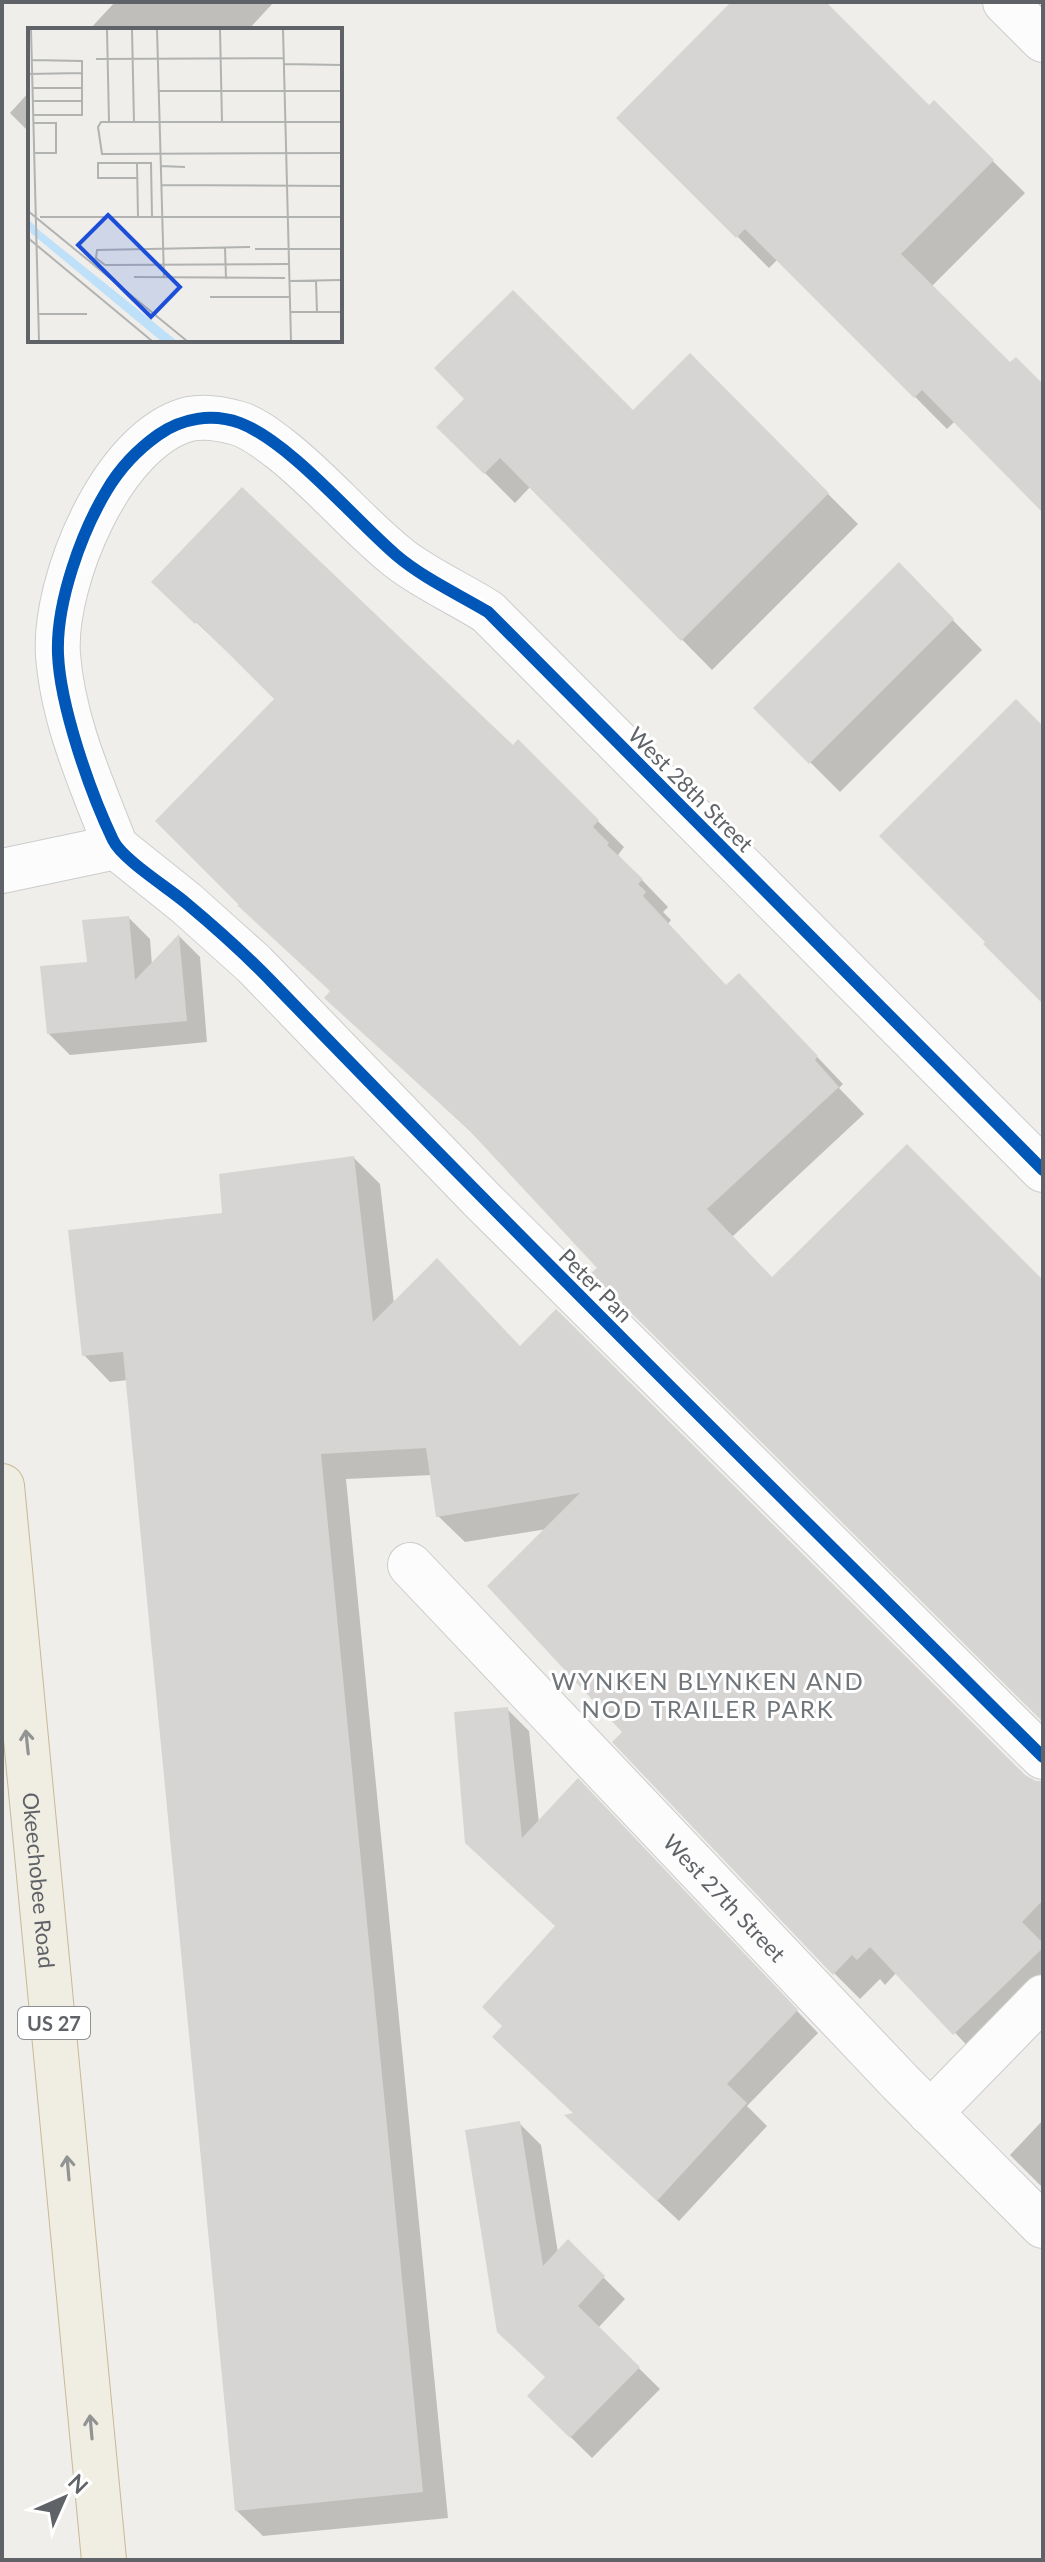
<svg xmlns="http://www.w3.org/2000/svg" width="1045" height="2562" font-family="Lato,sans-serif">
<rect width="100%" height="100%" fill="#efeeea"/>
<path fill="#0003" d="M115 2H274L248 30H89Z
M734 2H823L929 108 934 103 1025 193 931 287 1010 365 1043 387V510L955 421 947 429 778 259 769 268 619 118Z
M30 91V133L10 113Z
M690 356 858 524 712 670 531 486 515 503 439 427 633 413Z
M899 565 982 650 840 792 756 708Z
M154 582 513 748 518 742 624 847 618 855 668 907 663 912 671 920 668 924 727 987 765 1002 843 1084 839 1088 864 1114 732 1237 772 1279 1043 1281V1719L483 1143 354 1024 332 992 277 699Z
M129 918 150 939 152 965 179 936 200 957 207 1042 70 1055 48 1033 89 964Z
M354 1158 380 1184 394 1304 521 1348 1024 1776 1037 1783H1043V2000L981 2060 897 1972 885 1985 880 1979 860 1999 834 1973 625 1732 547 1529 465 1542 438 1516 432 1475 346 1479 448 2518 263 2536 236 2510 128 1380 110 1382 84 1355 225 1214Z
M507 1709 529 1731 539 1823 599 1803 818 2033 747 2106 767 2126 679 2221 588 2136 576 2115 504 2027 557 1927 489 1864Z
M1043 2120V2188L1010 2155Z
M519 2123 541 2145 558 2253 568 2242 625 2299 598 2328 660 2389 592 2458 529 2396 547 2378Z"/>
<path fill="#d6d5d3" d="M731 2H826L929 105 934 100 994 160 901 254 1010 362 1016 357 1043 384V513L922 390 914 398 745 229 736 238 616 118Z
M513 290 633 410 690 353 829 493 681 641 500 458 484 474 436 427 464 399 434 368Z
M242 487 513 745 518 739 599 820 593 827 609 843 607 845 643 879 638 884 646 892 643 896 726 985 739 973 818 1056 815 1060 839 1087 707 1209 772 1277 907 1144 1043 1280V1722L591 1273 597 1268 467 1128 324 998 330 991 237 905H239L155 821 274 699 197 622 195 624 151 582Z
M899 562 954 619 809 764 753 708Z
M1016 699 1043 726V1004L983 944 985 942 879 836Z
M129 916 135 980 179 934 187 1021 47 1034 40 966 87 962 82 920Z
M354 1156 373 1322 437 1258 520 1346 556 1309 1025 1775 1036 1781H1043V1900L1022 1922 1043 1943V1948L953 2035 870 1947 857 1960 852 1955 833 1975 612 1742 622 1732 487 1586 580 1493 436 1517 426 1448 321 1454 423 2492 235 2511 123 1352 82 1356 68 1230 222 1213 219 1174Z
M508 1707 522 1838 578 1778 798 2010 727 2084 747 2103 657 2201 564 2115 573 2113 492 2037 502 2026 482 2007 555 1926 465 1843 454 1712Z
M520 2121 543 2266 568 2239 605 2276 578 2306 640 2367 570 2438 527 2396 545 2377 497 2332 465 2130Z"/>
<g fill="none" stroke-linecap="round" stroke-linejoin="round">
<g stroke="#cbcccc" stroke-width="46">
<g id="minor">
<path d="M1005 2 1043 40"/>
<path d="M116 847C92 785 63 722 58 655 53 582 112 439 189 419 204 416 223 419 237 423 252 427 267 439 279 448 322 481 357 525 400 559 426 579 460 594 488 612L1043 1170"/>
<path d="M116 847 186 903 254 964 482 1200 1043 1757"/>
<path d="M2 871 116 847"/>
<path id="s1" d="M410 1565 900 2082 1043 2226"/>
<path d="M930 2113 1043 1997"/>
</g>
</g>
<g stroke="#c8b996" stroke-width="46">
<g id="highway">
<path id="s2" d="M2 1486 104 2560"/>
</g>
</g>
<use href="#minor" stroke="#fdfcfc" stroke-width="44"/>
<use href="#highway" stroke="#f0ede3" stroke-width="44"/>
<g stroke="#fff" stroke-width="17">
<path id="cycleway" d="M1043 1170 488 612C458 594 423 578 396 555 354 519 290 442 240 423 212 413 182 418 158 435 137 450 120 468 107 490 81 533 56 603 58 654 60 706 90 792 113 840 122 859 167 887 186 903 216 928 246 955 273 983 526 1245 785 1501 1043 1757"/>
</g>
<use href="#cycleway" stroke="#0057b8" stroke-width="12"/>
</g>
<defs><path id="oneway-shaft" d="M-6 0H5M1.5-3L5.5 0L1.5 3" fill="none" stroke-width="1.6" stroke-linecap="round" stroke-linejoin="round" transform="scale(2)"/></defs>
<g stroke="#929393">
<use href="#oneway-shaft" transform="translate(27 1742) rotate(-96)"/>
<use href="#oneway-shaft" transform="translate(68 2168) rotate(-95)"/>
<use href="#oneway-shaft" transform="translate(91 2427) rotate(-95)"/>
</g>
<g text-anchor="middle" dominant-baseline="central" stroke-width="6" stroke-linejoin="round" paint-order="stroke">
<rect fill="#fff" stroke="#8f9295" stroke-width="2" x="18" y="2007" width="72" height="32" rx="6"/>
<g font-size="20" font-weight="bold" fill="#5f6368">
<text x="54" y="2023">US 27</text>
</g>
<g font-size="22" fill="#5f6368" stroke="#fff">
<text transform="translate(691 789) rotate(45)">West 28th Street</text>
<text transform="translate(596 1285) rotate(45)">Peter Pan</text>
<text stroke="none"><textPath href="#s2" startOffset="396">Okeechobee Road</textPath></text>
<text stroke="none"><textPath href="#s1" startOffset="458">West 27th Street</textPath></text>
</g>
<g font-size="24" letter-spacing="2" fill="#70757a" stroke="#fff">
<text x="708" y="1680">WYNKEN BLYNKEN AND<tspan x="708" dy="28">NOD TRAILER PARK</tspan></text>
</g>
</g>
<g transform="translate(28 28)">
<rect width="314" height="314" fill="#efeeea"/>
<path d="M0 191 12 203 149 313H133L3 205Z" fill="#bfe0f9"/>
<path fill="none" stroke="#b1b2b2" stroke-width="2" d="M3 1 11 313M79 1 81 94M104 1 106 95M129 1 136 250M192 1 194 94M255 1 263 313M68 31 255 30M3 32 54 33V87H6M256 36 314 37M0 46 54 45M4 60H55M131 63H314M4 73H55M314 94H73L70 99 74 126 314 125M6 95H28V125H6M109 135 110 189M133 138 157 139M109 150H70V135H123L124 189M134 157 314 158M0 183 159 313M12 189H314M0 210 124 313M197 219 198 251M227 221H314M77 237 260 236M77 237 68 230 69 222 222 219M106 249 257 250M262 253 314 252M288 253 289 284M182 269H261M263 284H314M10 286H59"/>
<path fill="#1d4ed8" fill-opacity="0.15" stroke="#1d4ed8" stroke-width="4" d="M80 187 152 259 123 289 50 217Z"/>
<rect width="314" height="314" fill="none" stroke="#5f6368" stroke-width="4"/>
</g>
<rect width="1045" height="2562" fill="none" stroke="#5f6368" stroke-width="8"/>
<g transform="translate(64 2498) rotate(45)" stroke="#ffffff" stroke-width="6" paint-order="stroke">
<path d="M0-6L14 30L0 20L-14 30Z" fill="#5f6368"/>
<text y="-12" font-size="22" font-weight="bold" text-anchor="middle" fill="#5f6368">N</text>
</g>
</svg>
